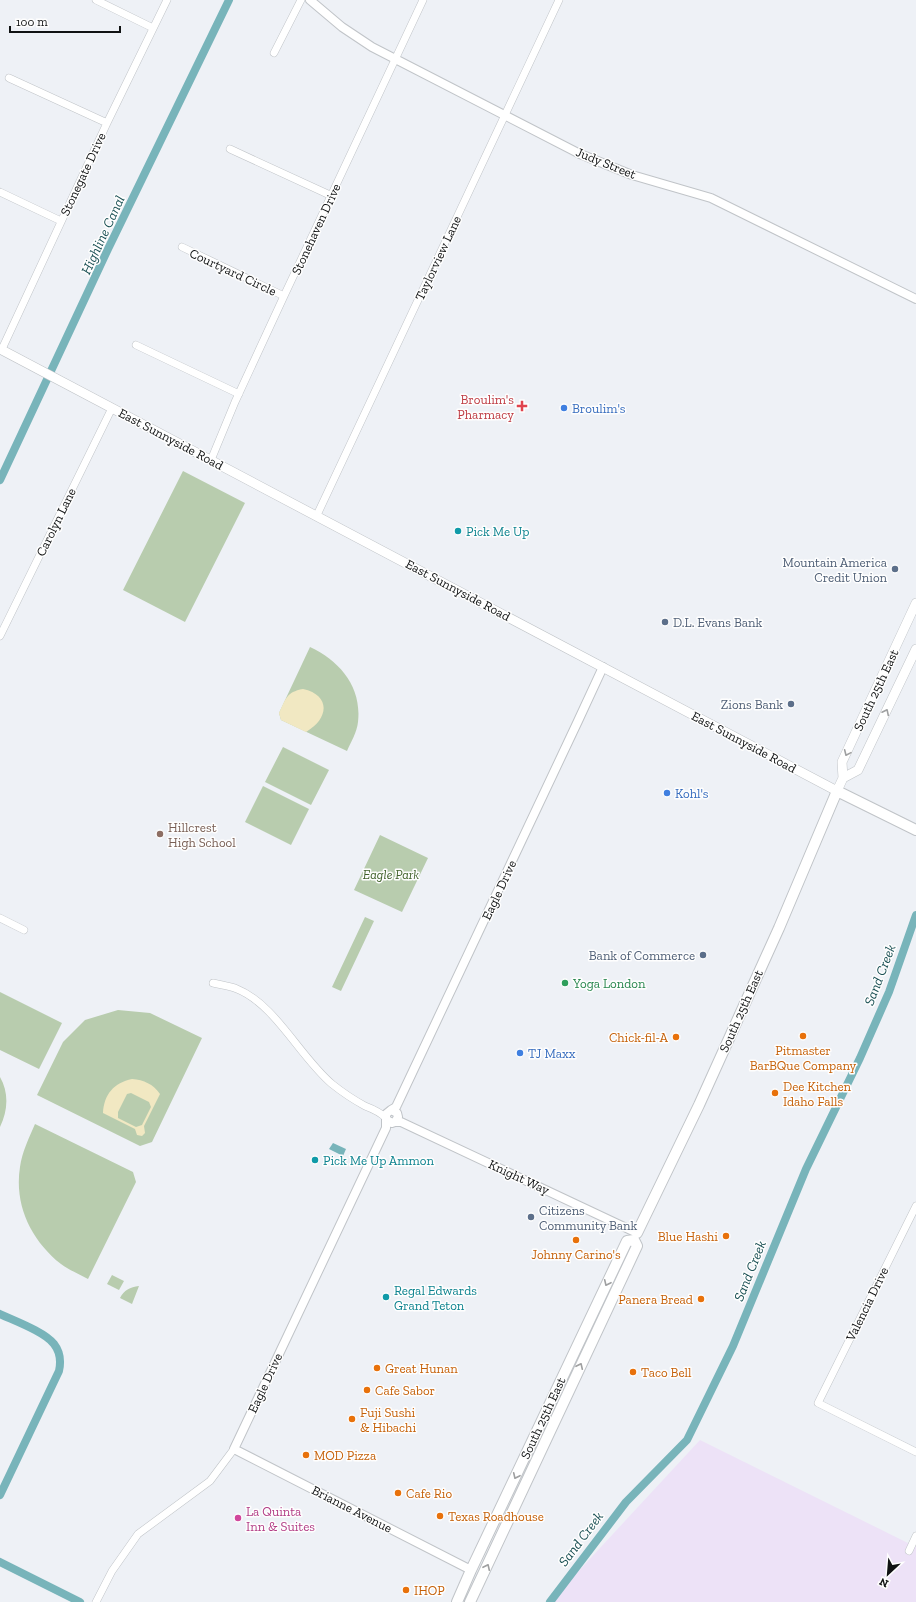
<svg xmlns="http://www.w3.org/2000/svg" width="916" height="1602" font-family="'Zilla Slab',serif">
<rect width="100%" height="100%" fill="#eef1f6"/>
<path fill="#ede2f7" d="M700 1440 916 1547V1602H550Z"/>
<path fill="#b8ccae" d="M183 471 245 503 185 622 123 590Z
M310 647C340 661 362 687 358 722 357 732 351 742 347 751L281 720 279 713Z
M283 747 329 770 311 805 265 782Z
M263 786 309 809 291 845 245 822Z
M380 835 428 858 402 912 354 890Z
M365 917 374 921 341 991 332 987Z
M0 992 62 1023 39 1069 0 1050Z
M118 1010 150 1013 202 1038 152 1142 140 1146 37 1095 63 1042 85 1020Z
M0 1077C9 1093 8 1110 0 1127Z
M35 1124 133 1172 136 1182 88 1279C79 1274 69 1270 61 1264 31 1240 14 1205 20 1167 22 1152 29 1138 35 1124Z
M112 1275 124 1281 119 1290 107 1284Z
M139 1286 132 1304 120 1298C124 1290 130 1287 139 1286Z"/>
<path fill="#f1e8c2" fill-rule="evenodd" d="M303 689C331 695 329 719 306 732L281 720 279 713C286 699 286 692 303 689Z
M132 1079C144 1080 153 1084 160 1094L144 1126 145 1133 142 1136 137 1135 135 1129 103 1113C104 1094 114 1083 132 1079ZM131 1093 149 1102 151 1107 142 1125 136 1127 118 1118V1112L127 1094Z"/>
<path fill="#78b4ba" d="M333 1143 346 1149 343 1156 329 1149Z"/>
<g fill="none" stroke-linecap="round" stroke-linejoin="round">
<path stroke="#78b4ba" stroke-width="8" d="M0 480 108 249 229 0
M0 1314C15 1321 45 1332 54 1344 61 1353 61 1362 59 1371L0 1495
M0 1562 80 1602
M550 1602 626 1502 687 1440 733 1346 806 1169 860 1058 889 992 916 915"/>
<g stroke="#c0c4c8" stroke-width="8">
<path id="minor" d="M96 0 153 28
M274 53 301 0
M9 78 107 123
M230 149 332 196
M0 192 61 221
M182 247 284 296
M136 345 239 394
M2 349 107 123 167 0
M211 460 235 402 284 296 423 0
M317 515 559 0
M0 636 112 408
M0 918 24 930
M213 983C221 985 230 986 237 989 275 1004 300 1057 332 1084 342 1092 354 1100 365 1106 373 1109 380 1112 386 1118
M916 1206 818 1403 916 1452
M909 1551 916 1536
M96 1602 112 1571 138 1534 210 1481 234 1449"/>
</g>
<g stroke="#c0c4c8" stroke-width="10">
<path id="tertiary" d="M310 0 342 27 372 47 580 154 632 175 711 198 916 299
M391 1110 396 1107 578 721 603 667
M387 1120 392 1123 395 1122 398 1117 397 1113 391 1110 386 1114V1128L234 1449 471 1570
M395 1122H401L637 1233"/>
</g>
<g stroke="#c0c4c8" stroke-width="10">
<path id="secondary" d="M0 349 837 791 843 778 842 762 916 603
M843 778 858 770 916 649"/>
</g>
<g stroke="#c0c4c8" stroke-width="12">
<path id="primary" d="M637 1233 699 1105 779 928 837 791 916 830
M457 1602 471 1570 627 1241 634 1240 637 1246 470 1602"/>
</g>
<use href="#minor" stroke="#fff" stroke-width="7"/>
<use href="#tertiary" stroke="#fff" stroke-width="8"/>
<use href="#secondary" stroke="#fff" stroke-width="9"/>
<use href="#primary" stroke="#fff" stroke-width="10"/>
</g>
<defs><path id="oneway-chevron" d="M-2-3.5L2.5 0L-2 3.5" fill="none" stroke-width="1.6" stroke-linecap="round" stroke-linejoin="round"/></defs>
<g stroke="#9fa0a1">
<use href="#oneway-chevron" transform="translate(886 712) rotate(-64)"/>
<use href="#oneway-chevron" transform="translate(847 753) rotate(114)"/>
<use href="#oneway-chevron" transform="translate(607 1283) rotate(115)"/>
<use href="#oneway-chevron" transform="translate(580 1366) rotate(-65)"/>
<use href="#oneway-chevron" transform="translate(516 1476) rotate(115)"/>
<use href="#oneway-chevron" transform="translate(487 1567) rotate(-65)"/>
</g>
<path fill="#e0444e" stroke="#fefefe" stroke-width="1.5" d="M520 400h4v4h4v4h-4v4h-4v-4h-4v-4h4z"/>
<g fill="#3f7fe0" stroke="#fefefe" stroke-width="1.5">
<circle cx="564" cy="408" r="4"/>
<circle cx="667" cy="793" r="4"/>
<circle cx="520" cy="1053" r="4"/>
</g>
<g fill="#0f9aa8" stroke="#fefefe" stroke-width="1.5">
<circle cx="458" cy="531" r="4"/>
<circle cx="315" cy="1160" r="4"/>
<circle cx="386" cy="1297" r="4"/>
</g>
<g fill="#5c6f8a" stroke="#fefefe" stroke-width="1.5">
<circle cx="895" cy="569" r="4"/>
<circle cx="665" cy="622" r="4"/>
<circle cx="791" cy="704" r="4"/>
<circle cx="703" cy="955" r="4"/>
<circle cx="531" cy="1217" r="4"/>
</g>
<circle fill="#8d6e63" stroke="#fefefe" stroke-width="1.5" cx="160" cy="834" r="4"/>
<circle fill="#2e9e5b" stroke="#fefefe" stroke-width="1.5" cx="565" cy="983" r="4"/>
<g fill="#e8710a" stroke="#fefefe" stroke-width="1.5">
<circle cx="803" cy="1036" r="4"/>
<circle cx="676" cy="1037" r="4"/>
<circle cx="775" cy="1093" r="4"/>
<circle cx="726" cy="1236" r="4"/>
<circle cx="576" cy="1240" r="4"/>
<circle cx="701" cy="1299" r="4"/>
<circle cx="377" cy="1368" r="4"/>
<circle cx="633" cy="1372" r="4"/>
<circle cx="367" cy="1390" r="4"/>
<circle cx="352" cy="1419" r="4"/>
<circle cx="306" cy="1455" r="4"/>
<circle cx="398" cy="1493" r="4"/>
<circle cx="440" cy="1516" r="4"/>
<circle cx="406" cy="1590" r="4"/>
</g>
<circle fill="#d1479c" stroke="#fefefe" stroke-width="1.5" cx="238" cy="1518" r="4"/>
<g text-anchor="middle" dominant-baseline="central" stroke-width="3" stroke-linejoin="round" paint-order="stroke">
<g font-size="13" fill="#101213" stroke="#fefefe">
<text transform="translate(606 163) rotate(22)">Judy Street</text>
<text transform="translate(83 174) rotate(-65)">Stonegate Drive</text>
<text transform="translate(316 229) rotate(-65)">Stonehaven Drive</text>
<text transform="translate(438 258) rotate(-65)">Taylorview Lane</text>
<text transform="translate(233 272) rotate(25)">Courtyard Circle</text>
<text transform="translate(171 439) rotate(28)">East Sunnyside Road</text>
<text transform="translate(56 522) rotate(-64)">Carolyn Lane</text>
<text transform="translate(458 590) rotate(28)">East Sunnyside Road</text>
<text transform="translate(876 690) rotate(-65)">South 25th East</text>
<text transform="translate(744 742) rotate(28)">East Sunnyside Road</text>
<text transform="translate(499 890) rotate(-65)">Eagle Drive</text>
<text transform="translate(741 1011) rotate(-66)">South 25th East</text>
<text transform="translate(519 1177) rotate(25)">Knight Way</text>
<text transform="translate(867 1304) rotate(-64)">Valencia Drive</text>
<text transform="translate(265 1383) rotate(-65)">Eagle Drive</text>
<text transform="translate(543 1418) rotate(-65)">South 25th East</text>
<text transform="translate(352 1509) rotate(27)">Brianne Avenue</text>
</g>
<g font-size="13" fill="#be3a42" stroke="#fefefe" text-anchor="end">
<text x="514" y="399">Broulim's<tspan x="514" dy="15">Pharmacy</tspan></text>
</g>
<g font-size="13" fill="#366cbe" stroke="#fefefe" text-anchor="start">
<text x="572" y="408">Broulim's</text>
<text x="675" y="793">Kohl's</text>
<text x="528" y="1053">TJ Maxx</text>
</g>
<g font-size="13" fill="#0d838f" stroke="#fefefe" text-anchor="start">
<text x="466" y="531">Pick Me Up</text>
<text x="323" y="1160">Pick Me Up Ammon</text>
<text x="394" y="1290">Regal Edwards<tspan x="394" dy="15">Grand Teton</tspan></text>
</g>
<g font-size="13" fill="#4e5e75" stroke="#fefefe" text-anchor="end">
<text x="887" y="562">Mountain America<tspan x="887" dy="15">Credit Union</tspan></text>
<text x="673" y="622" text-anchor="start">D.L. Evans Bank</text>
<text x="783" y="704">Zions Bank</text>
<text x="695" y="955">Bank of Commerce</text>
<text x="539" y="1210" text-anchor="start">Citizens<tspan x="539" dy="15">Community Bank</tspan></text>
</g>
<g font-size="13" fill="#785e54" stroke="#fefefe" text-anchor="start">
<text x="168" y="827">Hillcrest<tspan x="168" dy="15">High School</tspan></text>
</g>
<g font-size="13" font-style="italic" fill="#3f6028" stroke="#fefefe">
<text x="391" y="874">Eagle Park</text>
</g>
<g font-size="13" fill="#27864d" stroke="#fefefe" text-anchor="start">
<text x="573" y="983">Yoga London</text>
</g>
<g font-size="13" fill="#c56008" stroke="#fefefe" text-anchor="start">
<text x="668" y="1037" text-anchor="end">Chick-fil-A</text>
<text x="803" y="1050" text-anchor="middle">Pitmaster<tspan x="803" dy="15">BarBQue Company</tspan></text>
<text x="783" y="1086">Dee Kitchen<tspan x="783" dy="15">Idaho Falls</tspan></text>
<text x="718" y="1236" text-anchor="end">Blue Hashi</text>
<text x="576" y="1254" text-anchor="middle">Johnny Carino's</text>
<text x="693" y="1299" text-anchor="end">Panera Bread</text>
<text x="385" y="1368">Great Hunan</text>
<text x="641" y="1372">Taco Bell</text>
<text x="375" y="1390">Cafe Sabor</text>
<text x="360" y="1412">Fuji Sushi<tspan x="360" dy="15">&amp; Hibachi</tspan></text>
<text x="314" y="1455">MOD Pizza</text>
<text x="406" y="1493">Cafe Rio</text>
<text x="448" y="1516">Texas Roadhouse</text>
<text x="414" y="1590">IHOP</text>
</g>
<g font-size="13" fill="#b23c85" stroke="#fefefe" text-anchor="start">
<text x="246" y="1511">La Quinta<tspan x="246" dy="15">Inn &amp; Suites</tspan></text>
</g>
<g font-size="14" font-style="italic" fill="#194f53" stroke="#fefefe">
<text transform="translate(103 235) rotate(-65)">Highline Canal</text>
<text transform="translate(880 975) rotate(-69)">Sand Creek</text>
<text transform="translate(750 1271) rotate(-68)">Sand Creek</text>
<text transform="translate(581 1539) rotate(-53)">Sand Creek</text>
</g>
</g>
<g transform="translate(888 1574) rotate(206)" stroke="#fefefe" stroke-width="3" paint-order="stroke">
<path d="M0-3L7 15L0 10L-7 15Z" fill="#101213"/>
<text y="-6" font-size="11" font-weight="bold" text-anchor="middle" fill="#101213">N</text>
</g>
<path d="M10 26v6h110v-6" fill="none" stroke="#101213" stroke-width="2"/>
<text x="16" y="26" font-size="12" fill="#101213" stroke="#fefefe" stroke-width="3" paint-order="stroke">100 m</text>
</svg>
